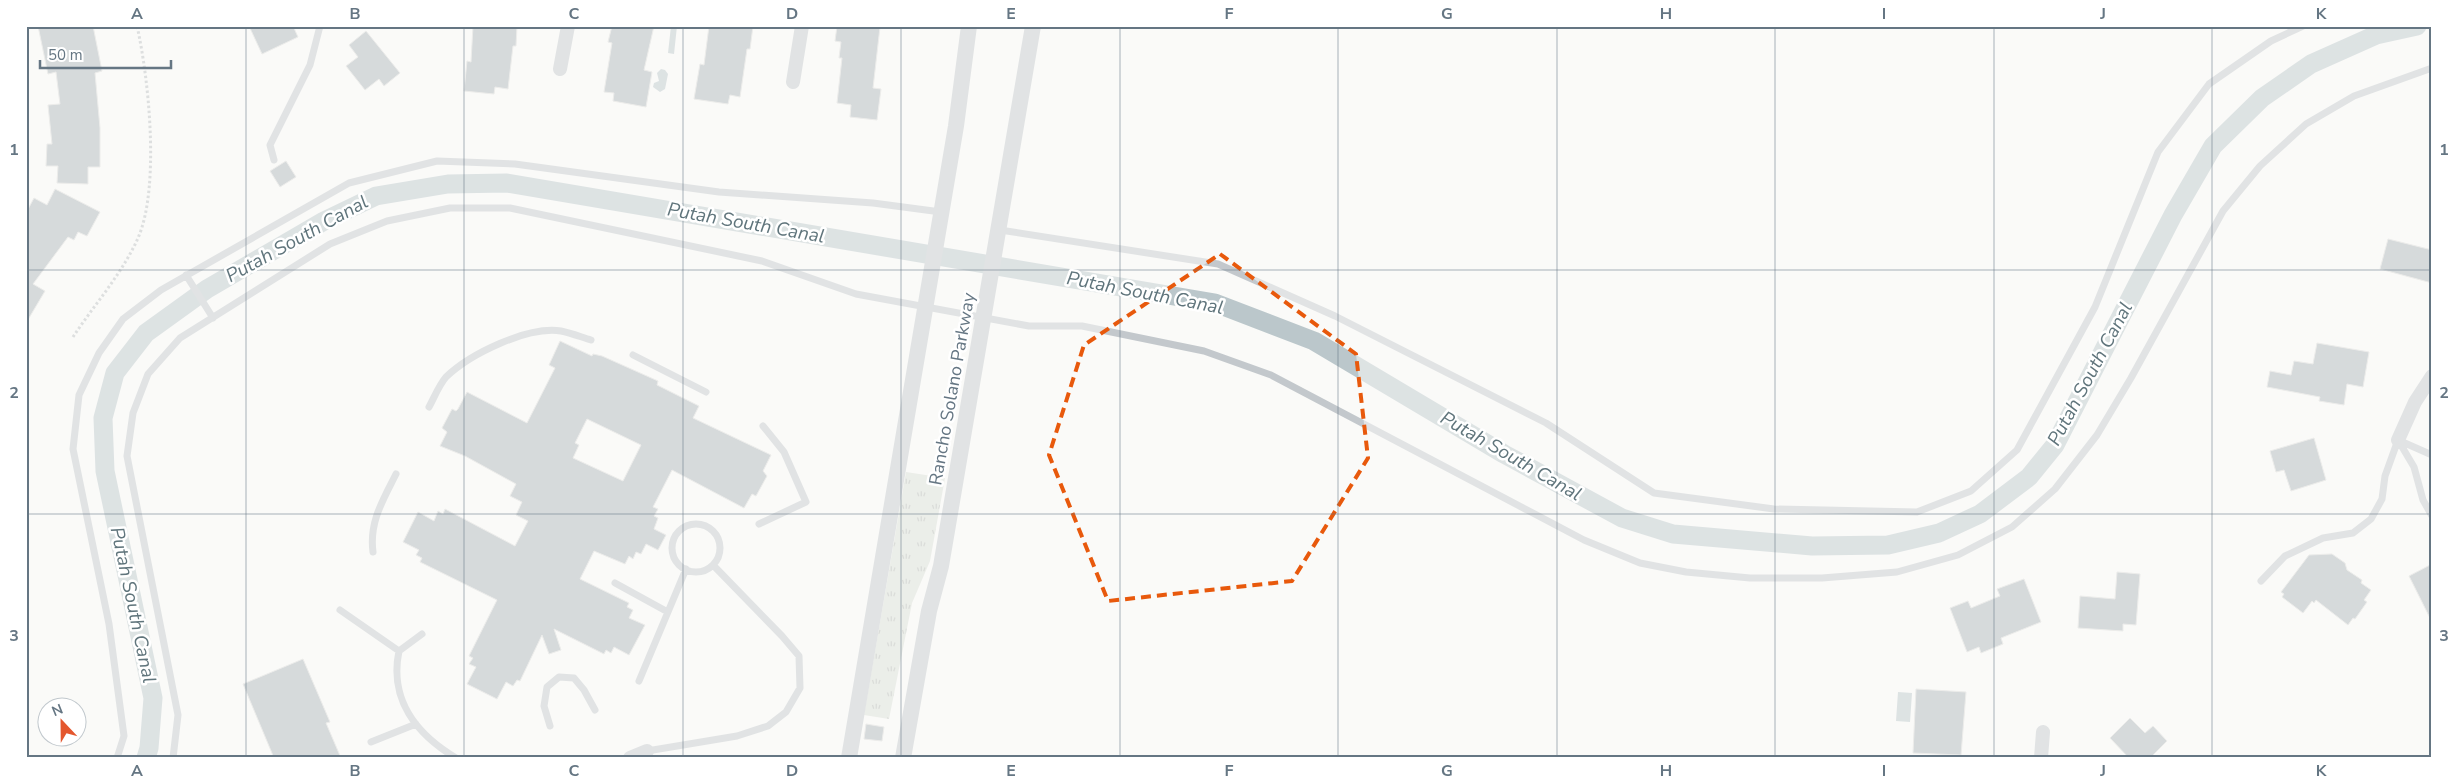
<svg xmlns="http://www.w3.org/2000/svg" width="2458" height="784" font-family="'Nunito Sans',sans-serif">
<defs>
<pattern id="grass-tufts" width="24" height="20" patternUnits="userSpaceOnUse" patternTransform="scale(1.25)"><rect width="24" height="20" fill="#dadfd7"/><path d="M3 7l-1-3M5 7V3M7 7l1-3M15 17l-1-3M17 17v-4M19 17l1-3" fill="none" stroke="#b4b9b4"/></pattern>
</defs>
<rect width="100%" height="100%" fill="#fafaf8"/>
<path fill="url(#grass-tufts)" d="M906 472 945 478 930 561 912 603 889 719 864 715Z"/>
<path fill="#bbc7cb" d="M671 26H677L674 54 668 53Z
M661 69 665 70 668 74 665 89 660 92 653 87 654 83 659 81 657 73Z
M1898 692 1912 693 1910 722 1896 721Z"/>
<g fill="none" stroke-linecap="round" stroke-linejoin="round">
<path stroke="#bbc7cb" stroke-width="19" d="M146 758 149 748 153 698 105 471 103 418 115 373 146 333 207 289 324 221 376 196 448 184 507 183 1215 303 1314 341 1504 454 1622 518 1673 534 1812 546 1888 545 1939 533 1980 514 2029 477 2055 445 2173 215 2213 146 2262 98 2311 64 2376 35 2417 26"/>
</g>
<path fill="#aab3b9" stroke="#dcdcda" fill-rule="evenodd" d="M38 26H93L102 71 95 73 100 128V167H88V184L57 183 58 166H46L47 144H52L48 105 60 104 56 72 48 74Z
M249 26H293L298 37 262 54Z
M473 26H517L516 46H513L508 89 495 87 494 94 464 91 467 61 471 62Z
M612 26H654L644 70 652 72 646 107 613 101 614 93 604 92 612 43 608 42Z
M709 26H753L750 49H747L740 97 730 95 728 104 694 99 700 64 704 65Z
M837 26 880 27 873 88 881 89 877 120 850 117 851 105 837 103 842 58H839L841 42 835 41Z
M366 31 400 73 384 86 379 79 365 90 346 66 358 57 349 45Z
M286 161 296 177 280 187 270 171Z
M55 189 100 212 87 236 78 232 74 240 68 237 33 284 45 291 26 323V213L34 198 47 205Z
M2388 239 2432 250V283L2380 269Z
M560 341 592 356 593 354 602 356 658 381 657 385 699 406 693 418 771 455 763 471 767 476 756 496 752 494 744 508 672 470 653 507 658 509 654 516 658 518 654 529 666 535 658 550 646 544 641 554 636 552 633 559 629 556 625 564 594 551 580 579 629 603 627 607 633 610 629 618 645 625 629 655 614 647 611 653 606 650 604 654 554 629 561 650 549 654 542 635 520 681 517 680 513 686 506 682 497 699 467 684 476 667 469 664 473 658 469 656 497 600 420 562 422 558 416 555 419 550 403 542 418 512 434 521 438 511 443 514 445 509 515 546 528 521 516 515 522 502 510 496 516 484 465 456 440 446 447 432 442 428 452 409 456 411 458 409 467 392 527 423 555 368 549 365ZM587 419 641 445 623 481 573 458 579 445 575 443Z
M2317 343 2369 352 2363 387 2347 384 2344 405 2319 401 2320 397 2267 387 2270 371 2291 375 2294 361 2313 364Z
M2314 438 2326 480 2291 491 2284 470 2276 472 2270 451Z
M2332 554 2345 563 2347 570 2362 580 2361 583 2371 590 2364 600 2367 602 2355 619 2353 618 2348 625 2316 600 2314 603 2312 601 2303 613 2282 597 2284 594 2281 592 2309 555Z
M2432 564V622L2409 576Z
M2117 572 2140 574 2136 625 2123 624V631L2078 628 2080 596 2115 599Z
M2024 579 2041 622 2001 638 2003 644 1981 653 1979 647 1967 652 1950 608 1968 601 1971 608 2000 596 1997 589Z
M303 659 330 722 326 723 341 758H274L243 684Z
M1916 689 1966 692 1961 755 1913 753Z
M2130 718 2145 733 2153 726 2167 741 2150 758H2129L2110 738Z
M866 724 884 727 882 741 864 739Z"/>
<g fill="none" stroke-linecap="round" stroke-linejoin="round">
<path stroke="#bbbfc2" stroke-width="3" stroke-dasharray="2.5 2.5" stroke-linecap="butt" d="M73 337C94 305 122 274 138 238 160 188 149 79 137 26"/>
<path stroke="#c3c8cc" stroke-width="7" d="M274 160 270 145 310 65 320 26
M1000 230 1218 264 1335 316 1546 423 1654 493 1774 509 1917 512 1971 491 2017 450 2095 307 2158 152 2209 84 2271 41 2303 26
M186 275 213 318
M633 355 706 392
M429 407C434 398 439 385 446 377 470 354 527 326 561 331 571 333 581 337 591 340
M2432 455 2398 440 2414 467 2423 500 2432 516
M759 524 806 502 784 452 763 426
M672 548a24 24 0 1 1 48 0a24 24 0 1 1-48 0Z
M373 552C369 522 383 500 396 474
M2261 581 2285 556 2323 538 2353 533 2371 519 2382 499 2385 476 2398 440
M615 583 666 611
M340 610 399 651
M422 634 399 651C389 699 416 734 456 758
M639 681 686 569
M550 726 544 706 547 687 559 677 574 678 584 690 595 710
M371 742 416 724
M647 751 737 736 768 726 786 712 800 688 799 656 782 636 713 565
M117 758 124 736 109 624 73 449 79 395 99 353 123 319 161 290 349 183 437 161 515 164 719 192 873 203 941 212
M173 758 178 715 127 456 133 413 148 374 180 338 330 244 387 221 450 208H510L762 261 856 294 1029 326H1082L1204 351 1271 375 1584 540 1640 563 1686 572 1750 578H1822L1897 572 1958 555 2012 527 2055 489 2097 435 2131 378 2223 211 2260 166 2306 124 2354 96 2432 68"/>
<path stroke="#c3c8cc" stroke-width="14" d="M560 69 568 26
M793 82 802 26
M2398 440 2415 402 2432 376
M630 758 647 751
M2041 758 2043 732"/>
<path stroke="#c3c8cc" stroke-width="16" d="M849 758 956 126 969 26
M903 758 929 611 941 566 1033 26"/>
</g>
<path d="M0 0H2458V784H0ZM1220 254 1356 354 1368 458 1292 581 1108 601 1049 455 1084 345Z" fill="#fafaf8" fill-opacity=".55" fill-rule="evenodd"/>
<path fill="none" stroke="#e8590c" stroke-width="4" stroke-dasharray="10 6" stroke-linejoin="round" d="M1220 254 1356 354 1368 458 1292 581 1108 601 1049 455 1084 345Z"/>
<path fill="none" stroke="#657683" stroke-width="1" stroke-opacity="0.55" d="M246 26V758M464 26V758M683 26V758M901 26V758M1120 26V758M1338 26V758M1557 26V758M1775 26V758M1994 26V758M2212 26V758M26 270H2432M26 514H2432"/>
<g text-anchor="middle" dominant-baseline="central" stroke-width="5" stroke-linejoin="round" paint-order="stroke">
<g font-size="18" fill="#657683" stroke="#fff">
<text transform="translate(952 389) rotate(-80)">Rancho Solano Parkway</text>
</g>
<g font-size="19" font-style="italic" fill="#60757c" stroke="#fff">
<text transform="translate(746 223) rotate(10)">Putah South Canal</text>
<text transform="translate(297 239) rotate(-29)">Putah South Canal</text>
<text transform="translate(1145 293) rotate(11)">Putah South Canal</text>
<text transform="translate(2090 374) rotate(-62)">Putah South Canal</text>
<text transform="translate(1511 456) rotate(30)">Putah South Canal</text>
<text transform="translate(133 605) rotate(78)">Putah South Canal</text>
</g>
</g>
<rect width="2458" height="784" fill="none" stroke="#ffffff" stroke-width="55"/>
<g transform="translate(62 722) rotate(338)"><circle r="24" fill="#ffffff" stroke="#c1c8cd"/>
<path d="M0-4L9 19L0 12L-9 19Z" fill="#e4572e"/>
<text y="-8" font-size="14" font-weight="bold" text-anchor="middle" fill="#657683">N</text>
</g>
<path d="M40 60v8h131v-8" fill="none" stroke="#657683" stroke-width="2.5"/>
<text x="48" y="60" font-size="15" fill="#657683" stroke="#ffffff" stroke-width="4" paint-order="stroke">50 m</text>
<rect x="28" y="28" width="2402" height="728" fill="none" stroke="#657683" stroke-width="2"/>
<g font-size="16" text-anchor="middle" font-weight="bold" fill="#657683">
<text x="137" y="19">A</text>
<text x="355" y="19">B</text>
<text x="574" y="19">C</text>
<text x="792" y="19">D</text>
<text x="1011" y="19">E</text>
<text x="1229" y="19">F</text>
<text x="1447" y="19">G</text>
<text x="1666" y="19">H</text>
<text x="1884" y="19">I</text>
<text x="2103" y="19">J</text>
<text x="2321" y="19">K</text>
<text x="14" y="155">1</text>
<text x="2444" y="155">1</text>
<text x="14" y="398">2</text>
<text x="2444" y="398">2</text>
<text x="14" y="641">3</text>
<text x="2444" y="641">3</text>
<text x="137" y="776">A</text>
<text x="355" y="776">B</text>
<text x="574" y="776">C</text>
<text x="792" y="776">D</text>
<text x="1011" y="776">E</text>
<text x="1229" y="776">F</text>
<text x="1447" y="776">G</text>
<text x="1666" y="776">H</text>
<text x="1884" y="776">I</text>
<text x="2103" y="776">J</text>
<text x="2321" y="776">K</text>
</g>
</svg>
